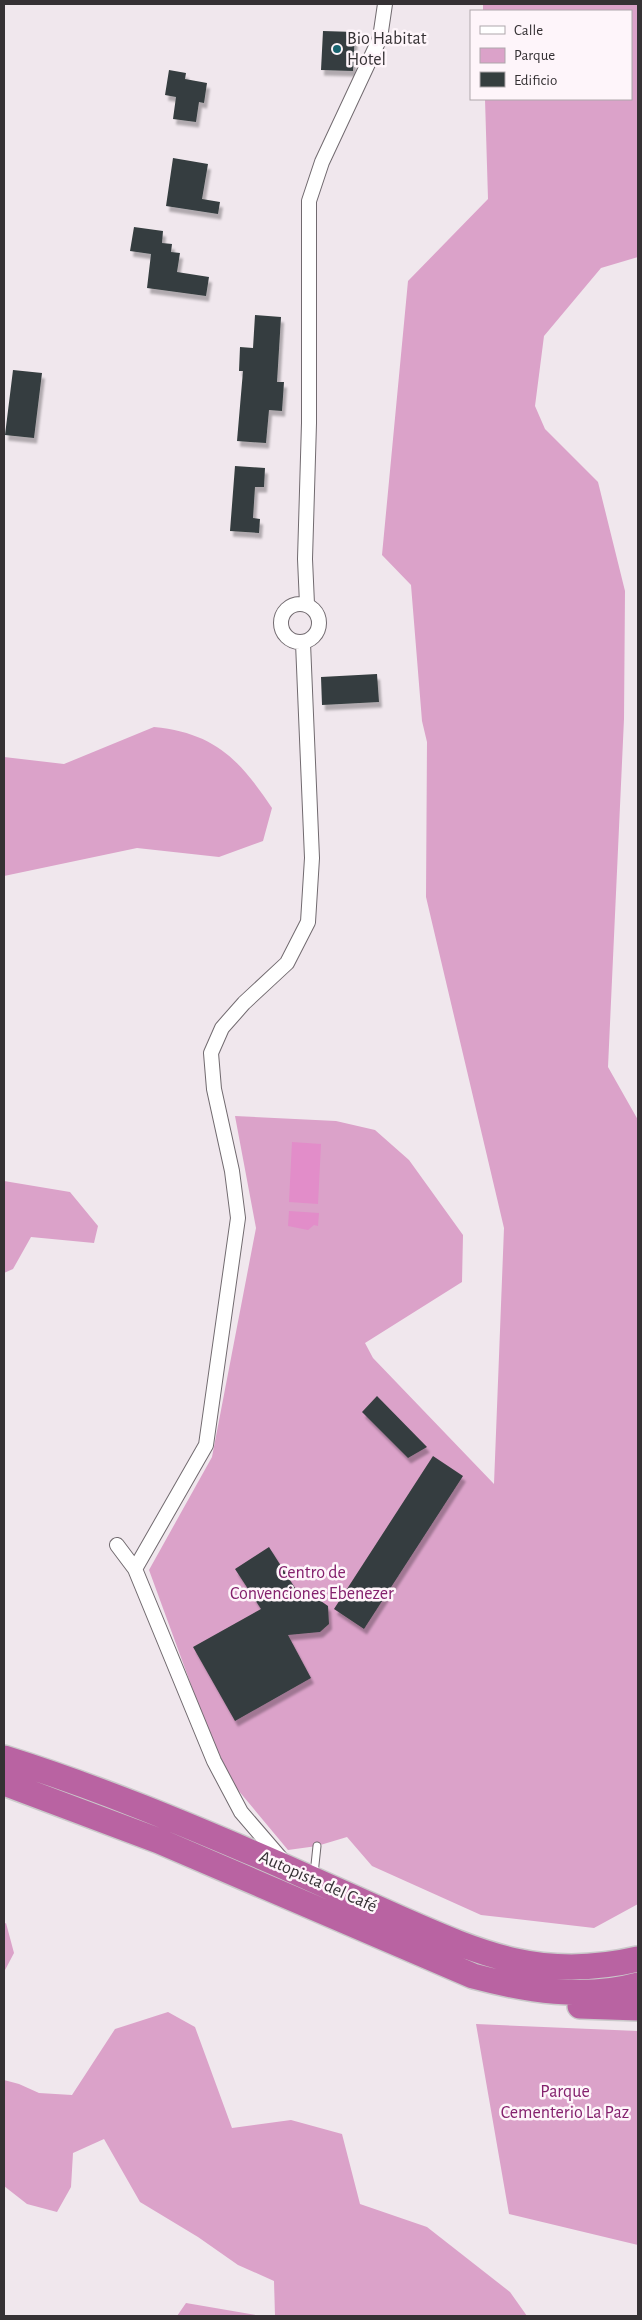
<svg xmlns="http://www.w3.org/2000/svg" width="642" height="2320" font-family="'Alegreya Sans',sans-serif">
<defs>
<filter id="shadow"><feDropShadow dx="3" dy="5.5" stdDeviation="1" flood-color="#0004"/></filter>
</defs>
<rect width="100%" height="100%" fill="#f0e7ed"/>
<path fill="#dba2c9" d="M483 4H638V257L601 268 544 336 535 406 545 429 598 482 625 591 624 719 608 1067 638 1120V1904L594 1928 481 1915 372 1866 347 1837 317 1846 288 1850 233 1784 205 1723 149 1570 212 1457 256 1228 235 1116 336 1121 375 1130 409 1160 463 1235 462 1282 365 1343 373 1358 494 1484 504 1228 426 897 427 742 422 721 411 585 382 555 408 281 488 199 485 99H631V11H483Z
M154 727C215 733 240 760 272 808L263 841 219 857 137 848 4 876V757L64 764Z
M4 1181 70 1192 98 1226 94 1243 31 1237 13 1269 4 1273Z
M6 1923 14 1953 4 1972V1924Z
M168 2012 195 2027 232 2128 291 2120 342 2134 360 2204 427 2227 510 2292 527 2316H275L274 2281 238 2265 198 2237 140 2202 104 2139 73 2153 71 2187 57 2212 27 2204 4 2186V2080L19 2084 39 2093 72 2095 115 2029Z
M476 2024 638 2031V2245L509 2214Z
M186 2303 262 2316H177Z"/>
<path fill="#e28dc9" d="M292 1142 321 1144 318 1204 289 1202Z
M289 1211 319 1213 318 1226 314 1225 308 1230 288 1226Z"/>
<path fill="#353e3f" filter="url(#shadow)" d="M323 31 355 32 353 71 321 70Z
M169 70 186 73 185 79 207 83 204 103 199 102 196 122 173 119 176 97 165 95Z
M173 158 208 164 202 199 220 202 218 214 166 206Z
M134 227 163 231 162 243 172 244 171 252 180 253 177 272 209 277 206 296 147 288 151 254 130 251Z
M255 315 281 317 277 382H284L282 411 269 410 266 443 237 441 243 371H239L240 347 253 348Z
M13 370 42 373 34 438 5 435Z
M235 466 265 468 264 487H255L253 518 260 519 259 533 230 531Z
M377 674 379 702 322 705 321 677Z
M377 1396 427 1447 408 1458 362 1412Z
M433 1456 463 1476 364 1629 334 1609Z
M269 1547 302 1599 315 1597 328 1606 329 1624 320 1632 288 1635 311 1678 235 1721 193 1647 261 1609 235 1569Z"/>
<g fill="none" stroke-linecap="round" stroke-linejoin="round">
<g stroke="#716a6f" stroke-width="9">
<path id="lane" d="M314 1874 317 1846"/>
</g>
<g stroke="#716a6f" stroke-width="16">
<path id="street" d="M281 623a19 19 0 1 1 38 0a19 19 0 1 1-38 0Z
M307 604 305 559 309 423V201L322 162 380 38 385 4
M117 1545 135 1569 214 1761 241 1812 284 1862
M135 1569 206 1445 238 1218 232 1171 214 1089 211 1053 222 1028 244 1003 287 963 308 922 312 858 303 643"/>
</g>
<g stroke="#cac9ca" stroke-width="28">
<path id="highway" d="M4 1758C97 1787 188 1825 278 1864 318 1882 358 1900 399 1918 483 1955 543 1981 638 1959
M4 1783 159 1841 473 1976C526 1990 584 2000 638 1985
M580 2006 638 2008"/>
</g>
<use href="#lane" stroke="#fff" stroke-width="7"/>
<use href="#street" stroke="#fff" stroke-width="14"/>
<use href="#highway" stroke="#b963a2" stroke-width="25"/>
</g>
<circle fill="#18646f" stroke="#fef5fa" stroke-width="2" cx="337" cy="49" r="5"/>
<g text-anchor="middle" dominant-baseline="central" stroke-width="5" stroke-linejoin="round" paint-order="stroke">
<g font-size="18" fill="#353134" stroke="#fef5fa" text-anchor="start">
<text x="347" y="39">Bio Habitat<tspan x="347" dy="21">Hotel</tspan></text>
</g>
<g font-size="18" fill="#84216d" stroke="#fef5fa">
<text x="312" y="1573">Centro de<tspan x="312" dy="21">Convenciones Ebenezer</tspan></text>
<text x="565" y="2092">Parque<tspan x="565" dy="21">Cementerio La Paz</tspan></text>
</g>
<g font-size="18" fill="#353134" stroke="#fef5fa">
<text transform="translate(318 1882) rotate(24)">Autopista del Café</text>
</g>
</g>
<rect width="642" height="2320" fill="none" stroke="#353134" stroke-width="10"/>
<rect x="470" y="10" width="162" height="90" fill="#fef5fa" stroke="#aea7ab"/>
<rect x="480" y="26" width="25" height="8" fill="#ffffff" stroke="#aea7ab"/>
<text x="514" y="35" font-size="15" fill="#353134">Calle</text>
<rect x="480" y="48" width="25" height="15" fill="#dba2c9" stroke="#aea7ab"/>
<text x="514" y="60" font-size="15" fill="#353134">Parque</text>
<rect x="480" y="72" width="25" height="15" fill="#353e3f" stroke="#aea7ab"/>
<text x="514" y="85" font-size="15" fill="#353134">Edificio</text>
</svg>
